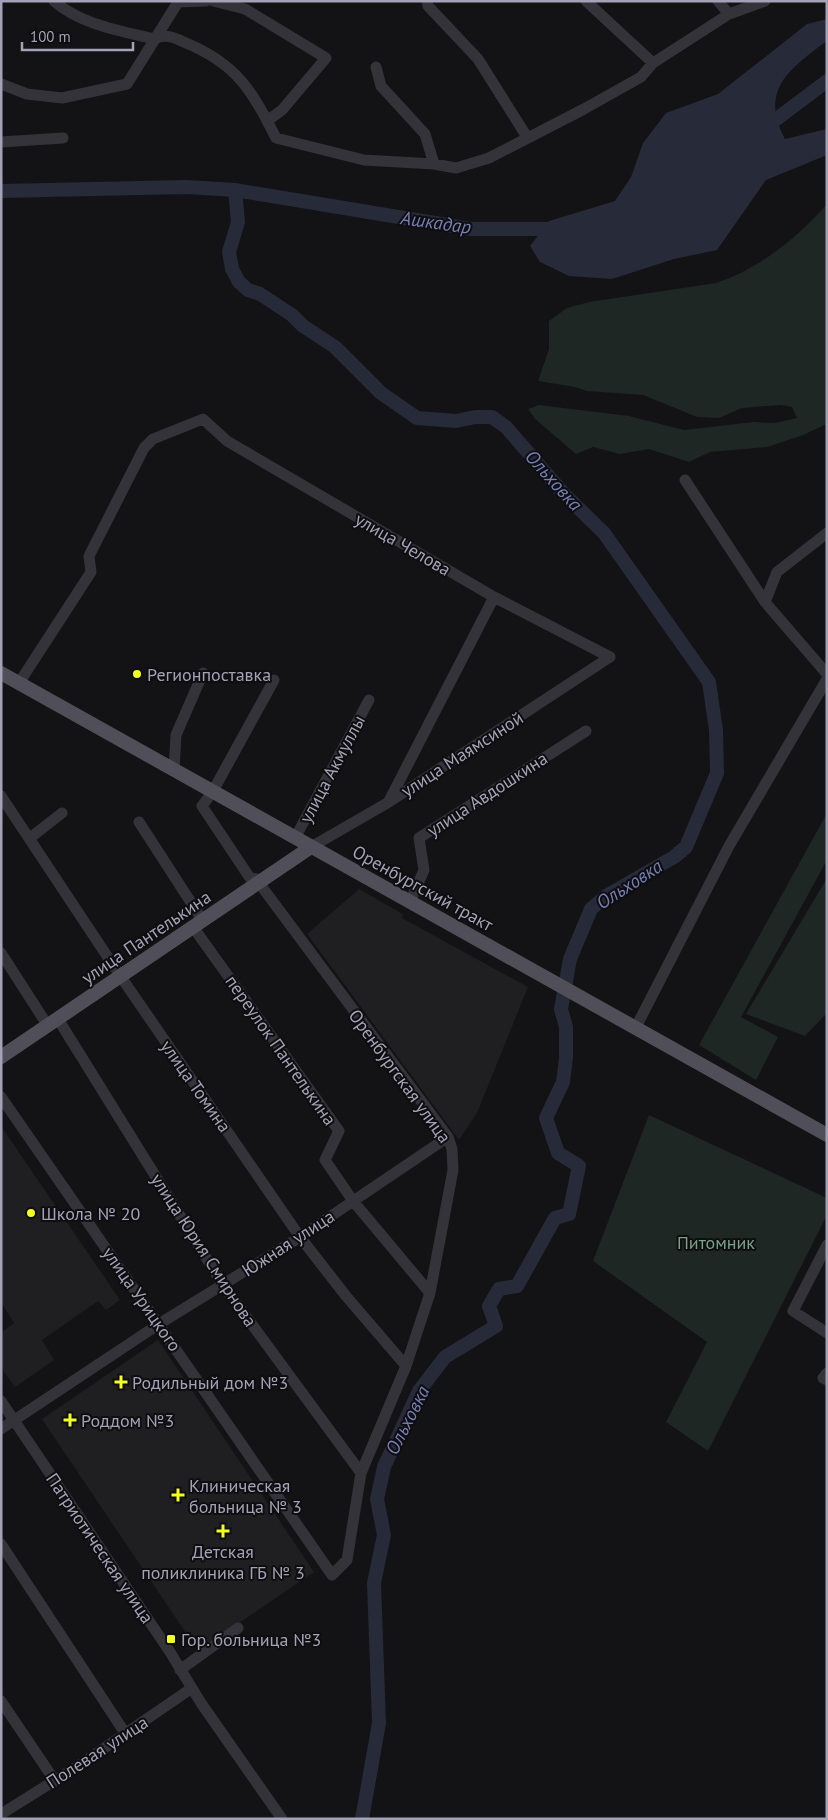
<svg xmlns="http://www.w3.org/2000/svg" width="828" height="1820" font-family="'PT Sans',sans-serif">
<rect width="100%" height="100%" fill="#131214"/>
<path fill="#1f1e21" d="M359 889 403 914 402 918 528 987 477 1113 459 1140 307 934Z
M1 1126 120 1300 106 1310 98 1301 42 1340 54 1360 15 1387 1 1368V1333L14 1323 1 1302Z
M158 1340 314 1572 204 1647 192 1642 42 1419Z"/>
<path fill="#1e2723" d="M827 204V424L803 435 767 447 710 452 689 462 649 449 620 454 593 447 576 454 535 419 528 409 539 405 629 416 684 430 753 422 775 423 797 418 792 407 780 405 742 408 719 418 697 417 643 395 587 391 575 387 538 381 549 349V321L567 308 589 302 716 283C759 269 798 237 827 204Z
M827 813V860L741 1017 778 1037 756 1080 699 1045Z
M827 878V1013L805 1036 746 1014Z
M649 1115 827 1198V1215L708 1451 666 1422 707 1342 593 1261Z"/>
<path fill="#272a39" d="M827 19V41C789 69 759 90 785 139L827 129V155L766 180 717 250 674 259 612 279 569 276 540 262 530 246 549 221 615 201 631 177 643 143 666 113 718 94 807 24Z"/>
<g fill="none" stroke-linecap="round" stroke-linejoin="round">
<path stroke="#272a39" stroke-width="14" d="M762 130 827 81
M235 190 238 222 229 252 232 269 239 282 248 290 260 294 292 315 303 326 335 347 381 393 417 418 456 421 475 417H492L506 427 565 495 604 533 709 682 716 730 717 773 686 847 674 857 606 896 591 909 570 959 561 1009 566 1027V1058L563 1082 546 1118 558 1153 579 1166 569 1214 555 1218 517 1286 499 1289 489 1306 496 1326 445 1357 419 1391 384 1467 377 1499 384 1535 374 1583 379 1723 362 1819
M1 191 186 187 235 190 471 229H560"/>
<path stroke="#35333a" stroke-width="11" d="M54 1C82 25 118 30 154 39 166 33 175 38 186 43 237 64 252 91 276 138L364 160 434 164 456 168 489 158 584 109 641 77 653 63 729 14 765 1
M213 1 245 9 326 58 282 110 267 121
M427 1 428 6 478 59 527 137
M586 1 653 63
M718 1 729 14
M376 67 381 86 425 134 434 164
M1 84 27 94 62 98 127 84 178 2 206 1
M1 142 63 138
M685 480 765 602 827 674
M765 602 777 572 827 533
M19 683 91 572 89 556 144 448 153 439 203 419 227 441 494 597 610 657 389 802 311 847
M174 769 176 735 203 673
M1 796 121 977 300 1237 346 1296 406 1366
M389 801 494 597
M139 822 203 921
M30 838 62 813
M295 838 369 700
M264 880 250 878 202 806 213 791 274 680
M410 902 424 870 419 838 586 731
M193 927 339 1131 325 1160 353 1201 430 1293
M1 953 48 1026
M58 1019 223 1285 361 1473
M636 1027 729 846 827 679
M1 1097 332 1575 347 1560 361 1473 406 1366 430 1293 453 1170 452 1149 448 1137 259 883
M827 1245 793 1311 827 1333
M827 1373 823 1378 827 1380
M1 1401 170 1652 201 1703 282 1819
M1 1429 159 1324 300 1237 448 1137
M1 1544 125 1733
M180 1670 238 1628
M1 1701 55 1781
M1 1814 78 1766 192 1688"/>
<path stroke="#504f59" stroke-width="14" d="M1 673 827 1135
M1 1057 311 847"/>
</g>
<g fill="#f2ff20" stroke="#0e0d0f" stroke-width="2">
<circle cx="137" cy="674" r="5"/>
<circle cx="31" cy="1213" r="5"/>
<path d="M118.5 1374.5h5v5h5v5h-5v5h-5v-5h-5v-5h5z"/>
<path d="M67.5 1412.5h5v5h5v5h-5v5h-5v-5h-5v-5h5z"/>
<path d="M175.5 1487.5h5v5h5v5h-5v5h-5v-5h-5v-5h5z"/>
<path d="M220.5 1523.5h5v5h5v5h-5v5h-5v-5h-5v-5h5z"/>
<rect x="166" y="1634" width="10" height="10" rx="2.5"/>
</g>
<g text-anchor="middle" dominant-baseline="central" stroke-width="4" stroke-linejoin="round" paint-order="stroke">
<g font-size="18" fill="#a4a2b6" stroke="#0e0d0f">
<text transform="translate(403 544) rotate(30)">улица Челова</text>
<text transform="translate(462 754) rotate(-33)">улица Маямсиной</text>
<text transform="translate(332 769) rotate(-62)">улица Акмуллы</text>
<text transform="translate(487 794) rotate(-33)">улица Авдошкина</text>
<text transform="translate(423 888) rotate(29)">Оренбургский тракт</text>
<text transform="translate(146 937) rotate(-34)">улица Пантелькина</text>
<text transform="translate(281 1050) rotate(55)">переулок Пантелькина</text>
<text transform="translate(400 1076) rotate(54)">Оренбургская улица</text>
<text transform="translate(196 1086) rotate(55)">улица Томина</text>
<text transform="translate(288 1243) rotate(-33)">Южная улица</text>
<text transform="translate(204 1250) rotate(57)">улица Юрия Смирнова</text>
<text transform="translate(142 1299) rotate(55)">улица Урицкого</text>
<text transform="translate(100 1548) rotate(56)">Патриотическая улица</text>
<text transform="translate(97 1752) rotate(-33)">Полевая улица</text>
</g>
<g font-size="18" fill="#a4a2b6" stroke="#0e0d0f" text-anchor="start">
<text x="147" y="674">Регионпоставка</text>
<text x="41" y="1213">Школа № 20</text>
<text x="132" y="1382">Родильный дом №3</text>
<text x="81" y="1420">Роддом №3</text>
<text x="189" y="1485">Клиническая<tspan x="189" dy="21">больница № 3</tspan></text>
<text x="223" y="1551" text-anchor="middle">Детская<tspan x="223" dy="21">поликлиника ГБ № 3</tspan></text>
<text x="181" y="1639">Гор. больница №3</text>
</g>
<g font-size="18" fill="#77a38b" stroke="#0e0d0f">
<text x="716" y="1242">Питомник</text>
</g>
<g font-size="19" font-style="italic" fill="#757eb5" stroke="#0e0d0f">
<text transform="translate(436 222) rotate(8)">Ашкадар</text>
<text transform="translate(554 480) rotate(48)">Ольховка</text>
<text transform="translate(629 884) rotate(-33)">Ольховка</text>
<text transform="translate(407 1420) rotate(-63)">Ольховка</text>
</g>
</g>
<rect width="828" height="1820" fill="none" stroke="#a4a2b6" stroke-width="5"/>
<path d="M22 42v8h111v-8" fill="none" stroke="#a4a2b6" stroke-width="2.5"/>
<text x="30" y="42" font-size="15" fill="#a4a2b6" stroke="#0e0d0f" stroke-width="4" paint-order="stroke">100 m</text>
</svg>
